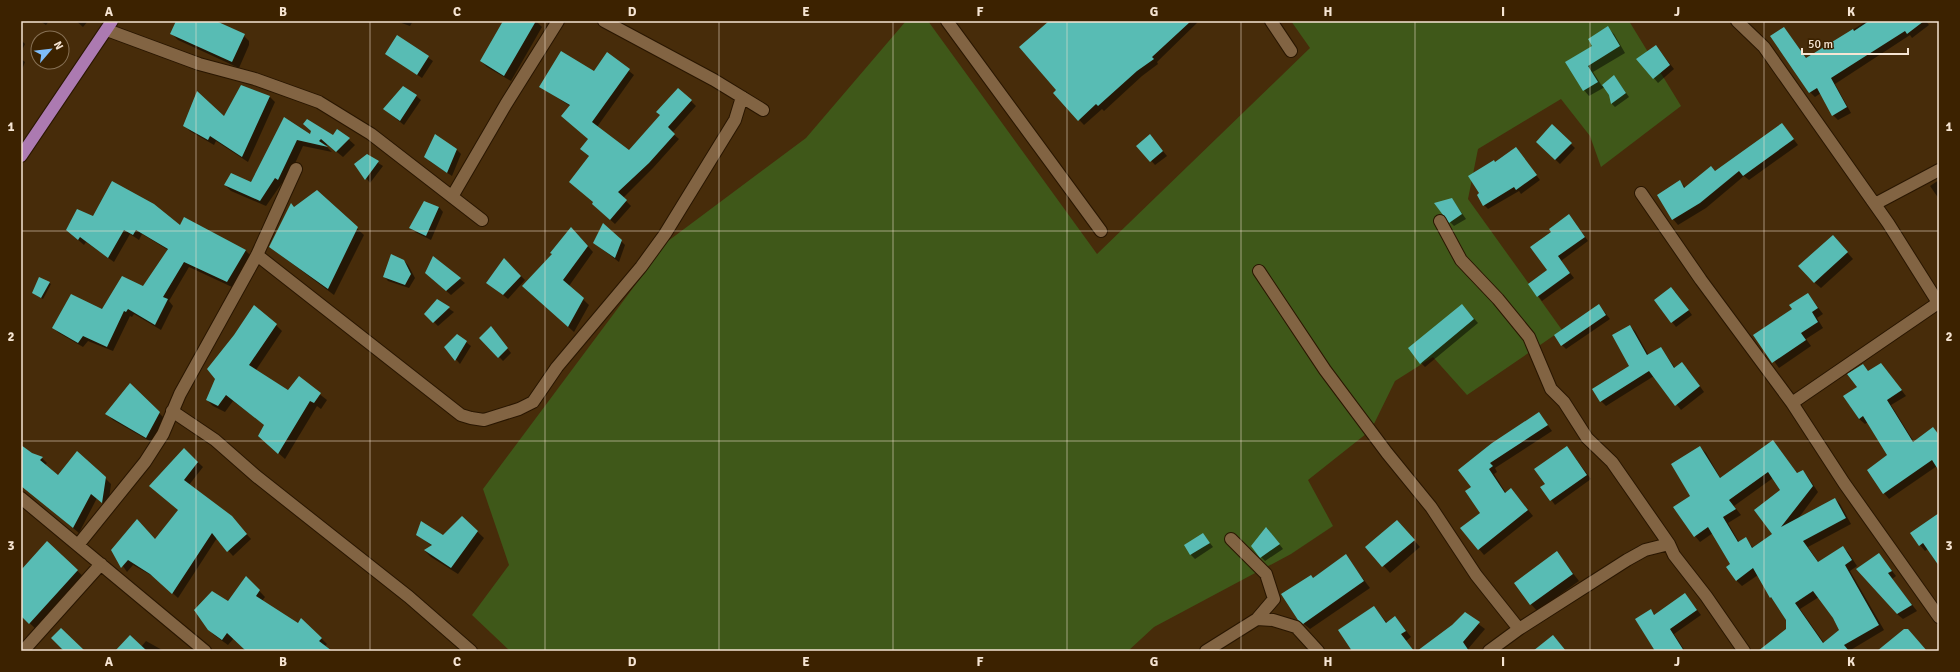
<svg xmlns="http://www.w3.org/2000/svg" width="1960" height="672" font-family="Signika,sans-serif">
<rect width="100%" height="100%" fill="#472c0a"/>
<path fill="#3f5819" d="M906 21H928L1097 254 1310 48 1291 21H1629L1681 106 1601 167 1590 136 1561 99 1478 149 1468 199 1562 330 1467 395 1433 357 1395 381 1371 430 1308 480 1333 526 1291 554 1154 627 1128 651H510L472 615 509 565 483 489 668 241 806 138Z"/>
<path fill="#0007" fill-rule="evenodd" d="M40 21H49L46 25Z
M76 21H88L83 27Z
M177 21H214L242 34 249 41V45L239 68 178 40 171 33Z
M396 21H413L410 26Z
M504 21H536L542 27 511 81 487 67 481 61Z
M1051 21H1199L1157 62 1158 64 1142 76 1104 111 1102 109 1084 125 1054 93 1057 90 1020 47 1036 32Z
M1864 21H1926L1929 25 1912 38 1910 35 1835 84 1851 113 1838 120 1833 115 1821 93 1815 97 1810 92 1784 28 1807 59 1865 22Z
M1608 28 1614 34 1625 53 1593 72 1602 86 1614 76 1629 97 1615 107 1612 104 1610 94 1605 87 1589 96 1584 90 1566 62 1593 46Z
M398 37 433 61 422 78 387 54Z
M21 40 25 44 21 52Z
M1656 46 1674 69 1658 83 1638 59Z
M607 54 634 75 597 127 629 151 691 101 696 106 672 133 679 139 653 168 623 198 631 206 615 224 598 209 594 203 590 157 581 149 589 139 570 106 541 87 594 73Z
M21 59 25 62 21 72Z
M416 96 421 100 404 125 389 113Z
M270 97 275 102 248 162 216 141 214 145 190 131 184 125 224 118Z
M284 118 310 135 333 136 338 130 355 145 343 157 327 144 326 146 332 152 303 146 285 185 282 183 266 206 231 191 225 185 251 184Z
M1782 124 1798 145 1749 180 1744 176 1706 208 1678 225 1673 219 1658 195 1680 182 1686 188 1711 167 1716 172Z
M1552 126 1575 148 1560 164 1537 142Z
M1154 140 1167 156 1155 165 1138 146Z
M1516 148 1540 180 1521 194 1519 191 1488 209 1484 205 1495 163Z
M457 150 461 154 452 176 429 161Z
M367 156 383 166 370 183 355 164Z
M1939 180V199L1930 186Z
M317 192 364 235 334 295 270 247 294 208Z
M1452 199 1466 219 1454 226 1450 222Z
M439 207 443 212 431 240 415 232 410 228Z
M93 218 180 226 245 250 251 256 232 287 189 267 169 301 173 306 161 330 134 314 132 317 130 316 113 351 88 341 83 347 59 333 53 328 103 311 144 287 168 250 142 234 139 240 130 234 114 262 86 242 84 245 67 230Z
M1573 220 1588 241 1561 261 1574 278 1542 301 1529 284 1548 270Z
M604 224 625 245 619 262 594 243Z
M577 234 593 252 569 286 589 305 574 332 529 292Z
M1839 243 1853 259 1821 288 1814 282Z
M433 258 465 283 451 295 430 277Z
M504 259 525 280 508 299 487 282Z
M404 261 408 265 415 278 409 288 388 281 384 276Z
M49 283 51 284 43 299 33 293Z
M1675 292 1692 315 1676 327 1655 300Z
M1808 294 1823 314 1817 318 1823 328 1806 339 1811 346 1779 368 1755 335 1793 309Z
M437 301 454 312 438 326 426 314Z
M1462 305 1478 323 1425 367 1421 363Z
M1599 305 1610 319 1566 349 1562 345Z
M276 325 282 331 256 370 289 391 299 378 327 400 321 409 317 406 285 459 266 442 265 425 233 401 225 412 213 406 207 400Z
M1630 326 1635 331 1649 356 1661 348 1675 368H1687L1704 392 1681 410 1654 376 1606 406 1601 401 1631 366Z
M495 332 511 353 503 361 481 338Z
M457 335 471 346 460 364 445 347Z
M1862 365 1868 371 1886 370 1906 396 1891 405 1914 442 1939 435V469L1937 466 1889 499 1884 493 1889 456 1868 422 1865 424 1859 419 1845 397 1858 387Z
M130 384 165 419 153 443 113 420 107 414Z
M1539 413 1552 431 1495 468 1497 472 1494 474 1506 493 1516 495 1533 516 1484 555 1479 549 1481 513 1472 487 1459 470Z
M1773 442 1798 474 1803 471 1808 477 1818 492 1797 520 1835 499 1840 504 1851 524 1808 547 1819 563 1842 547 1848 552 1857 566 1850 571 1884 630 1849 651H1784L1787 620 1771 597 1758 575 1742 586 1736 580 1731 564 1713 533 1700 542 1695 536 1691 496 1700 447 1706 453 1721 479ZM1773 478 1781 490 1774 535 1754 549 1745 538 1739 542 1728 523 1741 515 1734 506ZM1819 597 1834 618 1841 631 1824 643 1800 609Z
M21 446 31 454 42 458 47 463 45 465 58 476 105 478 111 484 108 507 97 498 79 533 21 484Z
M1567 447 1591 479 1555 505 1542 487 1546 484Z
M184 449 203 467 189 485 237 523 251 539 233 556 217 538 178 598 156 578 133 565 127 572 112 550 156 540 179 510Z
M1939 515V565L1928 549 1925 551 1920 545Z
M462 517 484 538 458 574 431 557 425 551 432 546 418 535 443 536Z
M1397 521 1420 547 1390 573 1367 547Z
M1267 528 1283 549 1265 561 1261 557Z
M1203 534 1213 547 1195 559 1191 555Z
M47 543 85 578 38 631 21 615V572Z
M1557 553 1579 581 1537 611 1531 604Z
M1879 554 1896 576 1892 579 1917 611 1903 619 1897 614Z
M1346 556 1370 588 1310 629 1298 619 1313 578Z
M246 577 265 597 262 601 321 638 327 644 325 646 330 651H242L244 648 234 638 228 645 214 635 208 628Z
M1685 594 1701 615 1674 634 1685 651H1655L1651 611 1655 615Z
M1374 607 1387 623 1395 617 1400 623 1411 637 1406 641 1414 651H1350Z
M1465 614 1485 629 1468 649 1470 651H1419L1453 626Z
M146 641 164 651H116L141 647Z"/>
<path fill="#58bcb4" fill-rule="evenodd" d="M176 21H216L245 34 232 62 170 34Z
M503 21H536L504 76 480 61Z
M1049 21H1191L1152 57 1154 59 1137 71 1098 106 1096 104 1078 121 1053 93 1056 90 1019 47Z
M1869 21H1924L1907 34 1905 31 1831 78 1847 107 1832 116 1817 88 1809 93 1770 36 1784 27 1806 58 1853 29 1854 31Z
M1608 26 1620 46 1588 66 1598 82 1583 91 1565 62 1592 46 1588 39Z
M397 35 429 56 417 75 385 54Z
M1656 45 1670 65 1653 79 1636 59Z
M561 51 594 71 607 52 630 69 592 122 629 150 660 115 656 112 678 88 692 100 668 127 675 134 649 163 618 192 627 200 610 220 592 204 593 202 569 182 589 156 580 149 588 139 561 116 570 105 539 87Z
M1614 75 1626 93 1611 104 1609 95 1602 85Z
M241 85 270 96 242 157 210 136 208 140 183 126 197 91 224 116Z
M403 86 417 95 400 121 383 109Z
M284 117 310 134 311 131 303 124 307 119 333 135 337 129 350 138 336 152 321 139 319 141 328 147 297 140 278 180 275 178 260 201 224 185 231 173 251 182Z
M1782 123 1794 139 1743 176 1739 171 1700 203 1672 220 1657 195 1680 180 1684 188 1711 166 1715 171Z
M1552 124 1572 143 1555 160 1536 142Z
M435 134 457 149 447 173 424 157Z
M1150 134 1163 151 1150 162 1136 146Z
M1516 147 1537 175 1516 190 1514 187 1483 206 1477 195 1479 193 1468 176 1494 160 1495 162Z
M367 154 379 161 365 180 354 164Z
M112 181 154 204 180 225 184 217 246 250 227 282 184 262 163 297 168 299 155 325 128 309 126 312 124 311 107 347 83 336 78 343 52 328 71 294 102 309 122 276 143 286 168 249 136 230 133 235 124 230 108 258 80 237 78 240 66 230 77 209 93 216Z
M317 190 358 227 328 289 269 247 291 203 294 207Z
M1452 198 1462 214 1449 223 1434 203Z
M424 201 439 207 426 236 409 228Z
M1569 214 1585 237 1558 256 1570 273 1537 297 1528 284 1547 270 1530 247 1551 232 1549 229Z
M603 223 622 240 615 258 593 243Z
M571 227 588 246 563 280 584 298 568 327 522 286 552 254 550 253Z
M1833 235 1848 252 1814 283 1798 266Z
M391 254 404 260 411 274 405 285 383 277Z
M433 256 461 278 446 291 425 273Z
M504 258 521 276 503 295 486 283Z
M39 277 50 282 41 298 32 293Z
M1671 287 1689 310 1671 323 1654 300Z
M1808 293 1818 308 1812 312 1818 322 1801 333 1806 340 1772 363 1753 335 1792 309 1789 305Z
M437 299 450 307 433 323 424 314Z
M1462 304 1474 319 1420 364 1408 348Z
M1599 304 1606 315 1561 346 1554 335Z
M254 305 277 324 249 365 288 390 299 376 321 393 314 403 310 401 278 454 258 436 264 425 226 395 218 406 206 400 215 379 207 369 234 335Z
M1630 325 1647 355 1661 347 1674 368 1682 362 1700 386 1675 406 1649 371 1600 402 1592 389 1629 366 1612 335Z
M491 326 508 348 498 358 479 338Z
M457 334 467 341 455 361 444 347Z
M1881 363 1902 390 1887 400 1913 442 1933 427 1939 435V471L1932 460 1883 494 1867 470 1887 455 1863 416 1859 419 1843 396 1857 387 1847 374 1863 364 1868 371Z
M130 383 160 412 146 438 105 414Z
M1539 412 1548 425 1490 463 1493 466 1489 469 1505 493 1511 488 1528 510 1478 550 1460 528 1480 513 1465 491 1471 487 1458 470 1492 443Z
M1773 440 1797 473 1803 470 1813 486 1781 527 1835 498 1846 518 1803 541 1818 562 1843 546 1852 560 1845 565 1879 625 1844 645 1849 651H1758L1786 629V620L1771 597 1770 598 1753 568 1736 581 1726 567 1730 564 1708 527 1694 537 1673 507 1690 496 1671 464 1700 446 1720 478ZM1768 472 1780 490 1754 510 1772 534 1752 548 1746 537 1738 542 1723 517 1736 509 1729 500ZM1813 591 1833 618 1839 630 1823 643 1795 603Z
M21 445 32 453 43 457 40 460 58 475 77 451 106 477 102 503 91 494 73 528 21 486Z
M1567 446 1587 475 1550 501 1540 487 1545 484 1534 469Z
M184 448 198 462 184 480 232 516 247 534 227 552 212 533 172 594 150 574 128 560 121 568 111 550 137 519 155 539 178 510 149 486Z
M1939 513V566L1923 543 1919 546 1910 533Z
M462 516 478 531 451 568 424 550 432 545 416 535 421 521 443 535Z
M1397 520 1415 540 1382 567 1365 547Z
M1266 527 1280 544 1260 558 1251 546Z
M1203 533 1210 543 1190 555 1184 545Z
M47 541 78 570 29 624 21 616V570Z
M1557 551 1573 574 1530 605 1514 583Z
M1879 553 1892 571 1888 573 1912 605 1897 614 1856 569Z
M1346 554 1364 581 1303 624 1298 620 1281 594 1311 575 1313 578Z
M246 576 260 590 256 596 298 623 301 618 322 638 319 641 332 651H246L227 633 222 640 208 630 194 610 212 591 228 601Z
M1685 593 1697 610 1670 629 1684 651H1655L1635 619 1651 609 1654 615Z
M1374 606 1386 623 1395 616 1406 631 1401 634 1414 651H1352L1338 630Z
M1465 612 1480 622 1463 642 1469 651H1417L1452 625Z
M61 628 85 651H64L51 638Z
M1904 629H1908L1927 651H1877Z
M130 635 147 651H115Z
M1553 635 1566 651H1533Z"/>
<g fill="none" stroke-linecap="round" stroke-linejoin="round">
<g stroke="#291600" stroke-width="14">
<path id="minor" d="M604 21 714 80 763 110
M947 21 1101 231
M1271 21 1291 51
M1737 21 1764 47 1888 223 1939 304
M107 30 199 64 255 79 319 102 371 134 482 220
M1641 193 1701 280 1792 403 1844 483 1939 617
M453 195 506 104 558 21
M1875 204 1939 170
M1440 221 1461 260 1498 299 1529 337 1551 389 1564 402 1587 438 1612 462 1669 544 1674 555 1706 596 1744 651
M257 255 461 415 471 418 484 420 519 409 533 402 557 367 641 267 665 234 735 120 742 97
M1259 271 1325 370 1387 453 1431 507 1476 575 1519 629
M1792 403 1938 303
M172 411 215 440 256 476 409 597 471 651
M21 498 205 651
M1231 539 1266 574 1274 599 1257 619
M78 545 145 462 163 434 180 394 257 255 296 169
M23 651 101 564
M1206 651 1257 619 1273 620 1296 627 1318 651
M1489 651 1519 629 1627 560 1645 550 1669 544"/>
</g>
<g stroke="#291600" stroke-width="14">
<path id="major" d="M21 156 112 21"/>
</g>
<use href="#minor" stroke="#826443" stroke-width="12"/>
<use href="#major" stroke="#ac7ab1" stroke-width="12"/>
</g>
<path fill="none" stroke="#f6e5d3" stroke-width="1" stroke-opacity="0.55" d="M196 21V651M370 21V651M545 21V651M719 21V651M893 21V651M1067 21V651M1241 21V651M1415 21V651M1590 21V651M1764 21V651M21 231H1939M21 441H1939"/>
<rect width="1960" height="672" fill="none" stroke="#3c2200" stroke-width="44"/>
<g transform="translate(50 50) rotate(62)"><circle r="19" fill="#3c2200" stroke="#867054"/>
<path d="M0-3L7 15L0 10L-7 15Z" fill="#7fbdf9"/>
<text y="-6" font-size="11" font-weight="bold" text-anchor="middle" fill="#f6e5d3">N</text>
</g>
<path d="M1802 48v6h106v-6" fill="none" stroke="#f6e5d3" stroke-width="2"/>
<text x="1808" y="48" font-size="12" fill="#f6e5d3" stroke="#3c2200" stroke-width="3" paint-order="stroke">50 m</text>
<rect x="22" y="22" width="1916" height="628" fill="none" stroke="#f6e5d3" stroke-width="1.5"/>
<g font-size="13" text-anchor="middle" font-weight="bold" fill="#f6e5d3">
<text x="109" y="16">A</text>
<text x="283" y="16">B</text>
<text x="457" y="16">C</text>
<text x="632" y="16">D</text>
<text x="806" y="16">E</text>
<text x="980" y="16">F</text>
<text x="1154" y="16">G</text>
<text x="1328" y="16">H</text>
<text x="1503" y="16">I</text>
<text x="1677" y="16">J</text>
<text x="1851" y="16">K</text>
<text x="11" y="131">1</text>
<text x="1949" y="131">1</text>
<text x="11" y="341">2</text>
<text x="1949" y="341">2</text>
<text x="11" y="550">3</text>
<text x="1949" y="550">3</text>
<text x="109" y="666">A</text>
<text x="283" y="666">B</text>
<text x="457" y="666">C</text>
<text x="632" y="666">D</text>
<text x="806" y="666">E</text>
<text x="980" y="666">F</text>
<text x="1154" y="666">G</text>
<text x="1328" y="666">H</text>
<text x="1503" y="666">I</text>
<text x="1677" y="666">J</text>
<text x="1851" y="666">K</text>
</g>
</svg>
